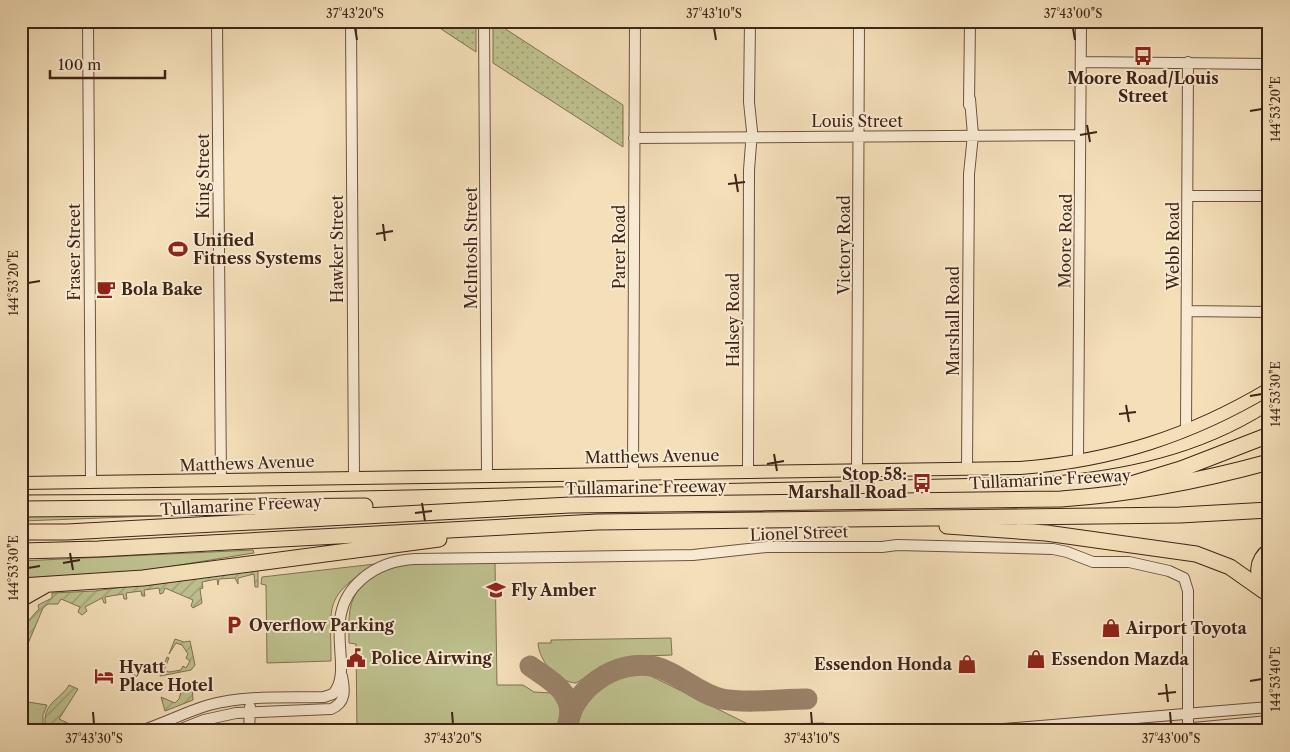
<svg xmlns="http://www.w3.org/2000/svg" width="1290" height="752" font-family="'Libre Caslon Text',serif">
<defs>
<pattern id="park-dots" width="8" height="8" patternUnits="userSpaceOnUse" patternTransform="scale(1.25)"><rect width="8" height="8" fill="#bec18e"/><path d="M2 2h.1M6 6h.1" fill="none" stroke="#9c9d73" stroke-width="1.8" stroke-linecap="round"/></pattern>
<pattern id="garden-furrows" width="10" height="10" patternUnits="userSpaceOnUse" patternTransform="scale(1.25)"><rect width="10" height="10" fill="#bec18e"/><path d="M-1 1l2-2M0 10L10 0M9 11l2-2" fill="none" stroke="#9c9d73"/></pattern>
</defs>
<rect width="100%" height="100%" fill="#f4dfb9"/>
<filter id="stains"><feTurbulence type="fractalNoise" baseFrequency=".004" numOctaves="4"/><feColorMatrix values="0 0 0 0 .2 0 0 0 0 .09 0 0 0 0 .02 0 0 0 .5 -.17"/></filter>
<radialGradient id="worn" r=".72"><stop offset=".6" stop-color="#630" stop-opacity="0"/><stop offset="1" stop-color="#630" stop-opacity=".3"/></radialGradient>
<path fill="#bec18e" stroke="#7f7352" d="M21 515H179L23 521Z
M253 550 254 553 136 572 21 580V561Z
M495 562 497 685H523L534 692 552 693 560 707V731H455V727H364V731H357L356 644 349 643C349 631 348 617 351 605 367 551 451 563 495 562Z
M375 564C323 598 331 603 331 661L267 663 266 585 261 584 262 577Z
M671 638 672 655 644 656 609 663 576 683C557 682 539 661 538 643H551V640Z
M647 674 756 728H776L781 724 824 723 830 727 868 725 847 731H577C582 692 610 676 647 674Z
M21 701 47 705 43 715V731C18 731 21 722 21 701Z"/>
<path fill="url(#park-dots)" stroke="#7f7352" d="M429 21H476V52Z
M493 21 623 105V147L493 63Z"/>
<path fill="url(#garden-furrows)" stroke="#7f7352" d="M258 568V587H255L254 574 238 578V584L235 578 219 579 218 585 217 579 202 582 203 588 200 589 202 603 193 608 191 606 193 600 165 588 163 593 160 594 159 588 144 590 145 596H142L141 591 126 593 127 599H124L123 594 105 597 106 603H104L102 598 85 607 87 611 82 615 78 612 80 607 61 599 58 604H48L43 608 24 653 28 663 26 669 21 666V637L26 635 28 621 39 609 38 605 52 598V593L95 591Z
M175 639 184 642 190 641 195 665 191 670 160 676 167 657 169 658 164 670 169 672 181 670 183 666 186 668 190 661 186 658 188 654 182 645 176 643 169 654Z
M192 682 193 700 165 711 161 697 175 703 179 699 183 684Z
M69 685 78 689 59 719 76 727 75 730 52 731V727L45 723C44 702 61 699 69 685Z"/>
<g fill="none" stroke-linecap="round" stroke-linejoin="round">
<path stroke="#9a8268" stroke-width="21" d="M530 666C548 679 571 690 570 714
M567 731C569 690 617 657 656 667 679 673 698 694 722 699 747 704 781 699 807 699"/>
<g stroke="#6d5440" stroke-width="12">
<path id="minor" d="M88 21 91 482
M217 21 221 480
M351 21 354 477
M484 21 487 475
M1081 62 1269 64
M969 105 970 21
M634 138 1080 135
M1188 196H1269
M1187 311 1269 312
M1186 431 1188 62
M1078 461 1081 21
M967 468 969 174 973 135 970 99
M857 470 859 21
M748 471 749 170 752 131 749 102 750 21
M633 473 635 21
M140 731C163 724 185 712 209 705 246 695 286 698 324 697L333 694C356 668 318 616 362 579 378 565 395 560 415 559L693 555 767 547H882L897 545 1053 549 1067 552 1093 562H1129L1169 571 1184 578 1188 591V728
M176 731 204 720 236 713 331 709C346 703 345 690 342 676
M249 731 250 707
M979 731 1269 707
M1160 731 1269 721"/>
</g>
<g stroke="#402517" stroke-width="14">
<path id="major" d="M21 483 1020 468C1112 461 1190 436 1269 389
M1265 591C1254 577 1254 560 1269 549"/>
</g>
<g stroke="#402517" stroke-width="17">
<path id="highway" d="M1128 485 1181 469 1269 435
M21 509 365 506
M947 526 1046 533 1196 554 1230 567 1264 591
M21 532H67L570 505 1061 499C1132 494 1200 481 1269 462
M21 551 98 549 597 522 1180 515 1269 510
M21 586 143 578 439 539
M21 599 44 586"/>
</g>
<use href="#minor" stroke="#f8ead2" stroke-width="10"/>
<use href="#major" stroke="#f4dfb9" stroke-width="12"/>
<use href="#highway" stroke="#f4dfb9" stroke-width="15"/>
<path stroke="#402517" stroke-width="1" d="M21 495 213 494 1043 477C1123 471 1200 455 1269 411"/>
</g>
<path fill="none" stroke="#402517" stroke-width="2" d="M355 28 357 40M714 28 716 40M1073 28 1075 40M1250 111 1262 109M1087 125 1090 142M1080 135 1097 132M735 174 738 192M728 184 745 182M383 224 385 241M376 234 393 231M28 283 40 281M1250 396 1262 394M1126 405 1129 422M1119 414 1136 412M774 454 777 471M767 464 784 461M422 503 425 521M415 513 432 511M70 553 73 570M63 563 80 560M28 568 40 566M1250 681 1262 679M1166 684 1168 702M1158 694 1176 692M93 712 94 724M452 712 453 724M811 712 812 724M1170 712 1171 724"/>
<defs>
<g id="bus-bare" transform="scale(1.5)"><path d="M-5-6H5V4H4V6H2V4H-2V6H-4V4H-5ZM-3.5-4V0h7V-4ZM-3.5 1.2v1.5H-2V1.2ZM2 1.2v1.5H3.5V1.2Z" fill="#8f2418" stroke="#f8ead2" stroke-width="2.5" paint-order="stroke"/></g>
<g id="stadium-bare" transform="scale(1.5)"><path d="M0-5a6.5 5 0 1 0 0 10a6.5 5 0 1 0 0-10ZM-3.5-1.8h7v3.6h-7Z" fill="#8f2418" stroke="#f8ead2" stroke-width="2.5" paint-order="stroke"/></g>
<g id="cafe-bare" transform="scale(1.5)"><path d="M-5.5-4.5H6V0H3Q3 3.5 0 3.5H-2.5Q-5.5 3.5-5.5 0ZM3-3.2v2h1.7v-2ZM-6 4.5H4V6H-6Z" fill="#8f2418" stroke="#f8ead2" stroke-width="2.5" paint-order="stroke"/></g>
<g id="university-bare" transform="scale(1.5)"><path d="M0-5L7-2L0 1L-7-2ZM-4 1L0 2.5L4 1V4Q0 6-4 4Z" fill="#8f2418" stroke="#f8ead2" stroke-width="2.5" paint-order="stroke"/></g>
<g id="parking-bare" transform="scale(1.5)"><path d="M-3.5-5.5H1a3.5 3.5 0 0 1 0 7H-1V5.5H-3.5ZM-1-3.4V-.6H.8a1.4 1.4 0 0 0 0-2.8Z" fill="#8f2418" stroke="#f8ead2" stroke-width="2.5" paint-order="stroke"/></g>
<g id="shop-bare" transform="scale(1.5)"><path d="M-5-2.5h2.3a2.7 3.5 0 0 1 5.4 0H5L5.5 6h-11ZM-1.5-2.5h3a1.5 2.3 0 0 0-3 0Z" fill="#8f2418" stroke="#f8ead2" stroke-width="2.5" paint-order="stroke"/></g>
<g id="civic-bare" transform="scale(1.5)"><path d="M-.6-6.5H3V-4.5H.6V-3L4-1V1h2V6H-6V1h2V-1L-.6-3ZM-1.2 2.5V6h2.4V2.5Z" fill="#8f2418" stroke="#f8ead2" stroke-width="2.5" paint-order="stroke"/></g>
<g id="hotel-bare" transform="scale(1.5)"><path d="M-6-4.5h1.5V1H6V5H4.5V3h-9V5H-6ZM-4 0a1.8 1.8 0 1 1 3.6 0ZM.5 0V-2.5h3Q6-2.5 6 0Z" fill="#8f2418" stroke="#f8ead2" stroke-width="2.5" paint-order="stroke"/></g>
</defs>
<g fill-rule="evenodd">
<use href="#bus-bare" x="1143" y="56"/>
<use href="#stadium-bare" x="178" y="249"/>
<use href="#cafe-bare" x="106" y="289"/>
<use href="#bus-bare" x="922" y="483"/>
<use href="#university-bare" x="496" y="590"/>
<use href="#parking-bare" x="234" y="625"/>
<use href="#shop-bare" x="1111" y="628"/>
<use href="#civic-bare" x="356" y="658"/>
<use href="#shop-bare" x="1036" y="659"/>
<use href="#shop-bare" x="967" y="664"/>
<use href="#hotel-bare" x="104" y="676"/>
</g>
<g text-anchor="middle" dominant-baseline="central" stroke-width="4" stroke-linejoin="round" paint-order="stroke">
<g font-size="16" font-weight="bold" fill="#402517" stroke="#f8ead2" text-anchor="start">
<text x="1143" y="78" text-anchor="middle">Moore Road/Louis<tspan x="1143" dy="18">Street</tspan></text>
<text x="193" y="240">Unified<tspan x="193" dy="18">Fitness Systems</tspan></text>
<text x="121" y="289">Bola Bake</text>
<text x="907" y="474" text-anchor="end">Stop 58:<tspan x="907" dy="18">Marshall Road</tspan></text>
<text x="511" y="590">Fly Amber</text>
<text x="249" y="625">Overflow Parking</text>
<text x="1126" y="628">Airport Toyota</text>
<text x="371" y="658">Police Airwing</text>
<text x="1051" y="659">Essendon Mazda</text>
<text x="952" y="664" text-anchor="end">Essendon Honda</text>
<text x="119" y="667">Hyatt<tspan x="119" dy="18">Place Hotel</tspan></text>
</g>
<g font-size="16" fill="#402517" stroke="#f8ead2">
<text x="857" y="121">Louis Street</text>
<text transform="translate(203 176) rotate(-90)">King Street</text>
<text transform="translate(1065 241) rotate(-89)">Moore Road</text>
<text transform="translate(844 245) rotate(-90)">Victory Road</text>
<text transform="translate(1173 246) rotate(-90)">Webb Road</text>
<text transform="translate(619 247) rotate(-90)">Parer Road</text>
<text transform="translate(471 248) rotate(-90)">McIntosh Street</text>
<text transform="translate(337 249) rotate(-90)">Hawker Street</text>
<text transform="translate(74 252) rotate(-90)">Fraser Street</text>
<text transform="translate(733 320) rotate(-90)">Halsey Road</text>
<text transform="translate(953 321) rotate(-90)">Marshall Road</text>
<text transform="translate(652 456) rotate(-1)">Matthews Avenue</text>
<text transform="translate(247 463) rotate(-2)">Matthews Avenue</text>
<text transform="translate(1050 479) rotate(-3)">Tullamarine Freeway</text>
<text transform="translate(646 487) rotate(-1)">Tullamarine Freeway</text>
<text transform="translate(241 505) rotate(-3)">Tullamarine Freeway</text>
<text transform="translate(799 533) rotate(-2)">Lionel Street</text>
</g>
</g>
<rect width="1290" height="752" fill="none" stroke="#f4dfb9" stroke-width="55"/>
<path d="M50 70v8h115v-8" fill="none" stroke="#402517" stroke-width="2.5"/>
<text x="58" y="70" font-size="15" fill="#402517" stroke="#f8ead2" stroke-width="4" paint-order="stroke">100 m</text>
<rect x="28" y="28" width="1234" height="696" fill="none" stroke="#402517" stroke-width="2"/>
<g font-size="12" text-anchor="middle" fill="#402517">
<text x="355" y="18">37°43'20"S</text>
<text x="714" y="18">37°43'10"S</text>
<text x="1073" y="18">37°43'00"S</text>
<text transform="translate(1276 109) rotate(-90)" y="4">144°53'20"E</text>
<text transform="translate(14 283) rotate(-90)" y="4">144°53'20"E</text>
<text transform="translate(1276 394) rotate(-90)" y="4">144°53'30"E</text>
<text transform="translate(14 568) rotate(-90)" y="4">144°53'30"E</text>
<text transform="translate(1276 679) rotate(-90)" y="4">144°53'40"E</text>
<text x="94" y="743">37°43'30"S</text>
<text x="453" y="743">37°43'20"S</text>
<text x="812" y="743">37°43'10"S</text>
<text x="1171" y="743">37°43'00"S</text>
</g>
<rect width="100%" height="100%" filter="url(#stains)"/>
<rect width="100%" height="100%" fill="url(#worn)"/>
</svg>
